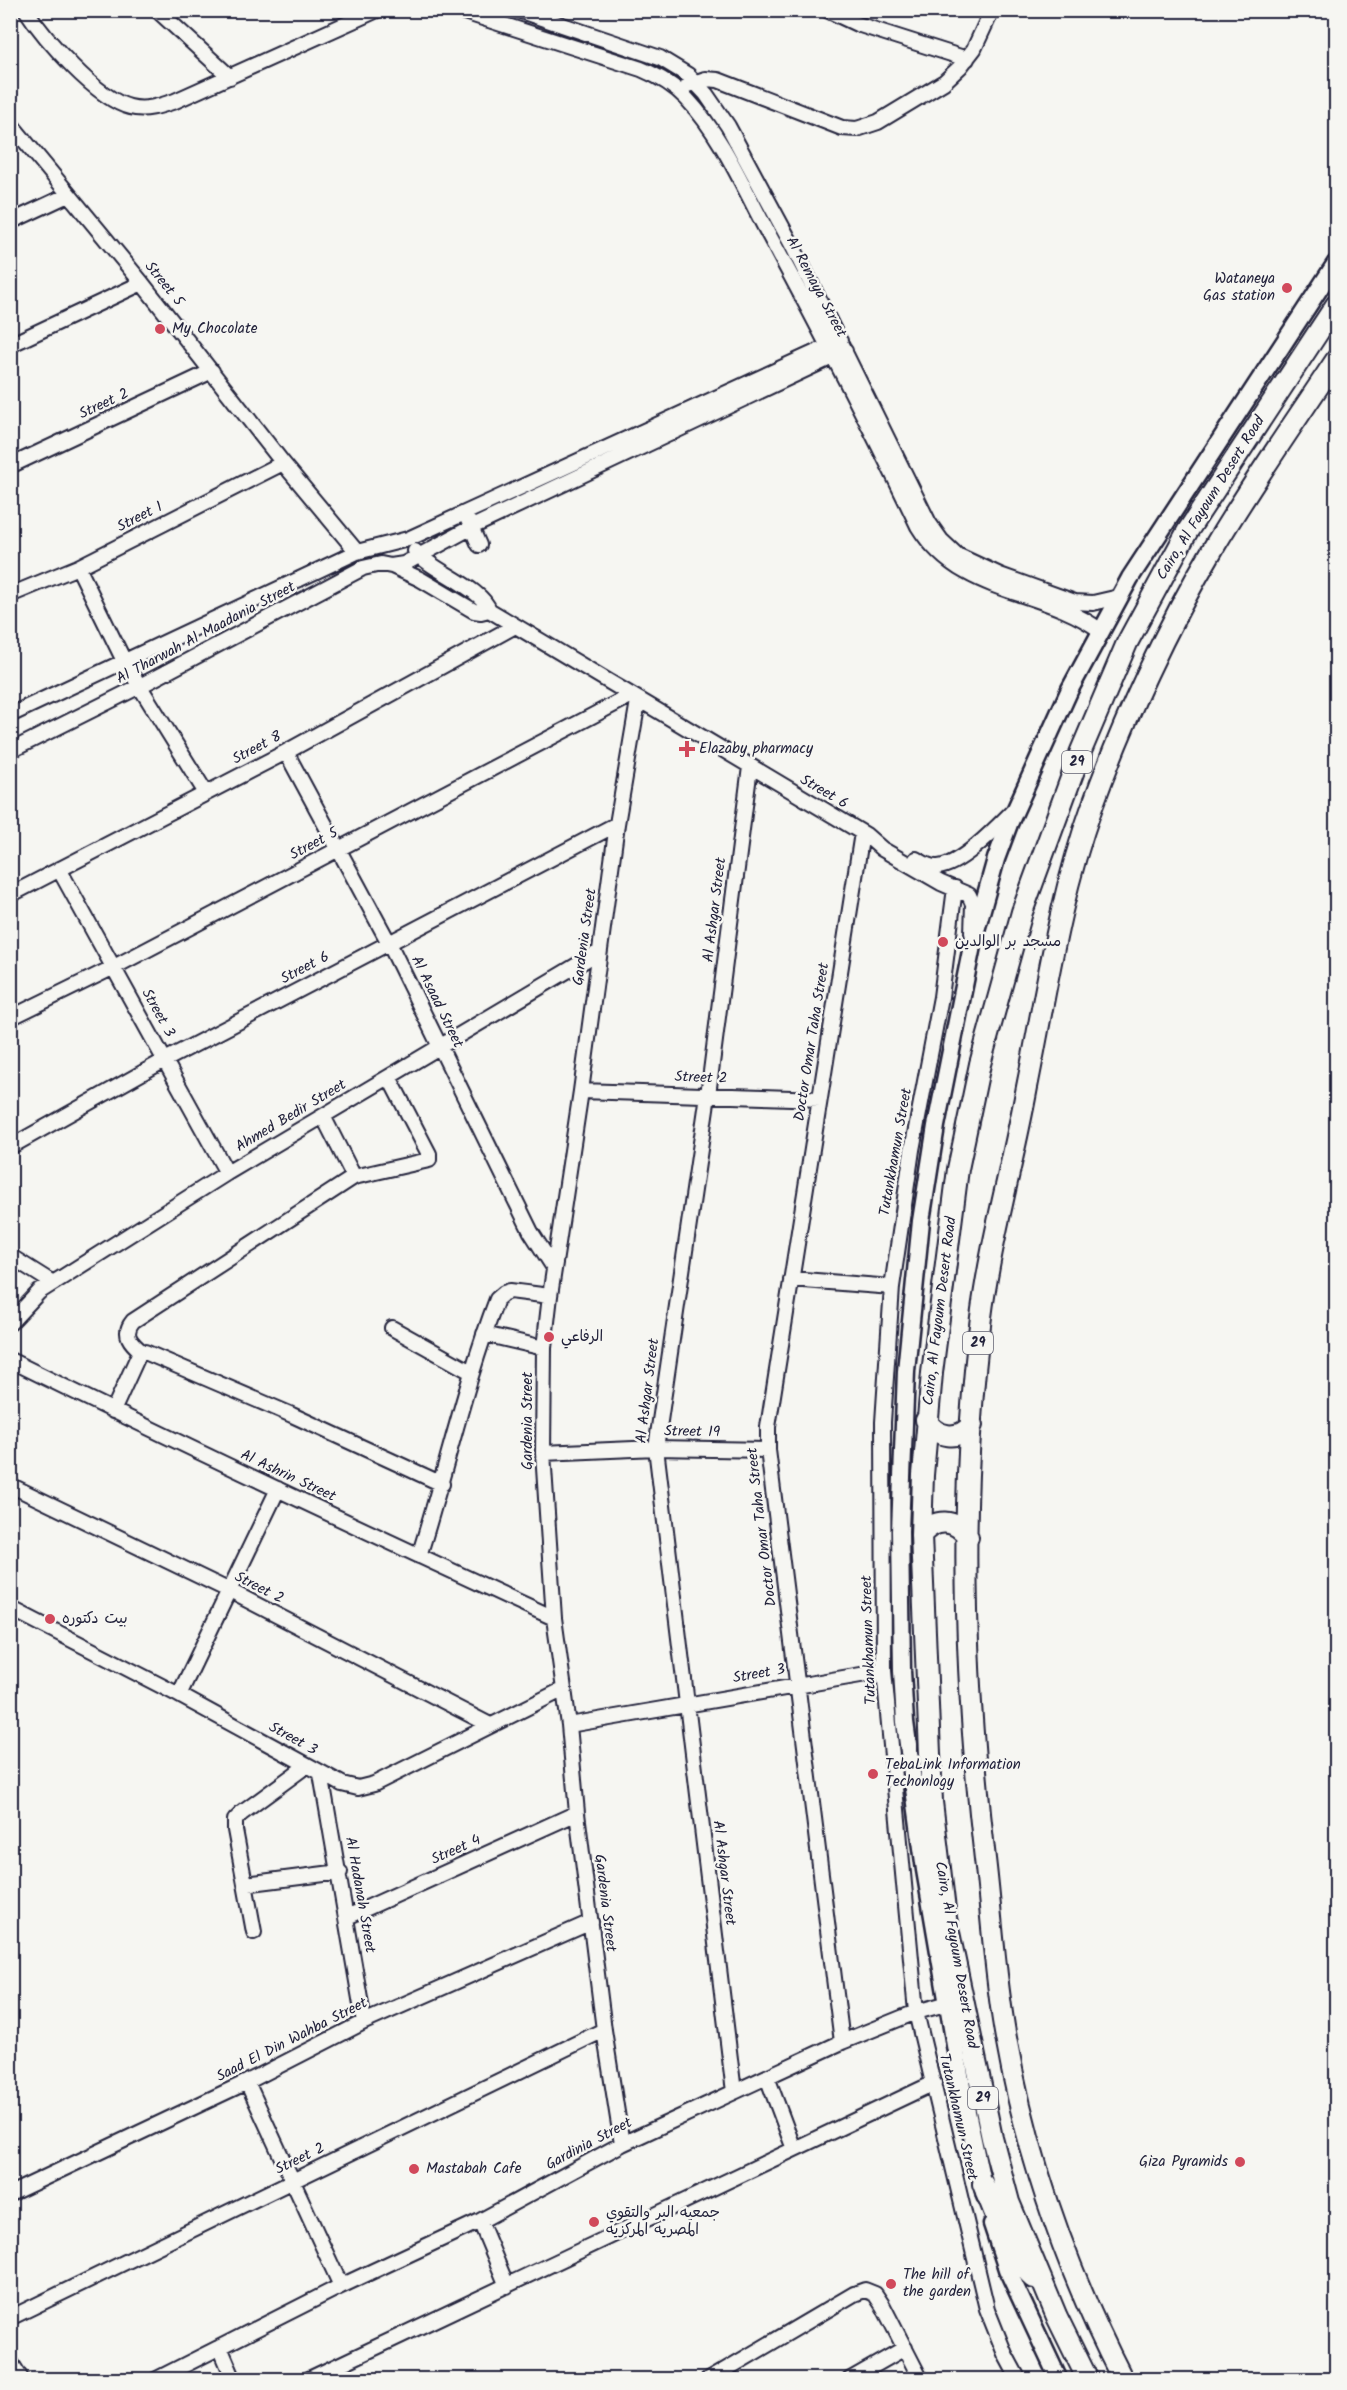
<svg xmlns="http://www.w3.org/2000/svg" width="1347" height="2390" font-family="Kalam,'Playpen Sans Arabic',sans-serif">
<rect width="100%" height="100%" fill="#f6f6f2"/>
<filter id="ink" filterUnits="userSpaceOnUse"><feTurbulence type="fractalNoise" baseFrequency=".0167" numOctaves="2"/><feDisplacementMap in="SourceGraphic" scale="12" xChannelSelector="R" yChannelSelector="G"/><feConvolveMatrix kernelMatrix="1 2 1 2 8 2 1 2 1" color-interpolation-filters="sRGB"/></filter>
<g filter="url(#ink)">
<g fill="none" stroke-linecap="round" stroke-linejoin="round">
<g stroke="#22223b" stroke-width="18">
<path id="minor" d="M26 10C44 38 97 99 130 107 145 111 160 106 175 101L377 10
M157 10 230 77
M458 10 641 69C658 76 674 85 687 99 723 137 744 189 769 235 821 331 871 428 918 526 962 598 1041 586 1101 631
M518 10 660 58 688 75 706 94 728 126 792 245 929 523 941 540 957 555 1000 575 1075 602 1093 603 1119 597
M827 10 857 24 967 59
M688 85 705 79 718 80 842 128 857 129 878 122 944 82 960 67 974 49 992 10
M10 123 142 283 283 463 357 552
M10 222 68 195
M10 345 142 283
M10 466 212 371
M468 520 479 545
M415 551C432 571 482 588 489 610L866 835 882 849 941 883 969 895 973 904 972 933
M392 566 420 579 474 611 481 612 489 610
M78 567 124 661 206 793
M10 595 78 567 283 463
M10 715 357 552 408 539 840 341
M10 751 140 686 363 568 381 564 391 566 404 564 472 527 845 351
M286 752 389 943 531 1232 554 1268
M916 859C923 863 930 868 938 867 961 865 997 827 1013 811
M59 869 227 1173
M955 888 941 997 912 1150 892 1287 883 1422 884 1671 916 2012 987 2309 1005 2354 1019 2380
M10 895 286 752 515 626
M10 1018 114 967 630 696
M581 1091 820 1099
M323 1116 354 1177
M10 1147 165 1060 617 824
M10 1256 53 1283
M791 1279 892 1287
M10 1323 39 1292 227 1173 599 952
M392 1328 471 1372
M484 1334 544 1348
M142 1352C131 1343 122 1334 133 1321L354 1177 429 1160V1154L389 1077
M10 1360C190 1449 371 1534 554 1618
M113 1411 139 1354 145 1352 292 1415 442 1484
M543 1453 656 1448 768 1450
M10 1485 228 1590 490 1725
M419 1556C446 1471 465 1383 497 1299L504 1293 510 1291 550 1296
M10 1608 179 1695 342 1784 358 1788 374 1784 564 1689
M179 1695 278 1489
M569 1725 884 1671
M321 1774 364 2022
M245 1884 340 1872
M347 1917 577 1813
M254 1932 235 1830V1820L242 1813 306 1766
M842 2042 768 1450V1427L862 833
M767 2077 794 2149
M247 2082 341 2286
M734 2092 656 1448 708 1095 750 767
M622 2144 604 2030 577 1813 569 1725 554 1618 543 1453 544 1348 550 1296 581 1091 617 824 638 701
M10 2194 247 2082 364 2022 591 1922
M480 2221 507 2286
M10 2318 604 2030
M220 2347 234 2380
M10 2361 22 2380
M155 2380 341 2286 480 2221 622 2144 842 2042 916 2012 949 2003
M307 2380 934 2083
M708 2380 854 2294 865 2290 875 2294 883 2306 921 2380
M849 2380 905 2348"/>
</g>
<g stroke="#22223b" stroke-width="21">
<path id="major" d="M985 2196 964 2098 925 1870 905 1722 902 1671 900 1531 906 1371 921 1221 936 1126 973 941 996 859 1009 824 1070 689 1130 578 1336 263
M992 2224 1007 2269 1059 2380"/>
</g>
<g stroke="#22223b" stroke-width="24">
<path id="highway" d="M926 1420C937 1438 957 1441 972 1425
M921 1535C935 1518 955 1518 968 1537
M983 2184C997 2217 1007 2253 1034 2278
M1088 2380 1057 2317 1009 2202 992 2138 946 1918 932 1802 921 1535 923 1475 932 1373 958 1169 980 1064 1022 912 1081 751 1127 643 1187 532 1336 305
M1123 2380C1068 2273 1027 2157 1006 2038 995 1979 992 1918 985 1859 964 1680 958 1496 981 1317 991 1239 1013 1164 1027 1087 1046 993 1059 898 1092 807 1123 721 1167 626 1214 547 1252 483 1295 422 1336 360"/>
</g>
<use href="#minor" stroke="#f6f6f2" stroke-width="14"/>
<use href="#major" stroke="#f6f6f2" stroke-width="16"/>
<use href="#highway" stroke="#f6f6f2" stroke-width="20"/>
</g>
</g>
<g fill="#d1495b" stroke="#f6f6f2" stroke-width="2">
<circle cx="1287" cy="288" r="6"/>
<circle cx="160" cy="329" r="6"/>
<path d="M684 740h6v6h6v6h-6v6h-6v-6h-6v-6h6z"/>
<circle cx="943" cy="942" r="6"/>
<circle cx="549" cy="1337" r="6"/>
<circle cx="50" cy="1619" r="6"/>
<circle cx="873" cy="1774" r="6"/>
<circle cx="1240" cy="2162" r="6"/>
<circle cx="414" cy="2169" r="6"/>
<circle cx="594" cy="2222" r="6"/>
<circle cx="891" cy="2284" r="6"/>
</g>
<g text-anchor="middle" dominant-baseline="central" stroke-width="5" stroke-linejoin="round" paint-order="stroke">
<g fill="#f6f6f2" stroke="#626272" stroke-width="1.5">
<rect x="1062" y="751" width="30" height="22" rx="4.5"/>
<rect x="963" y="1332" width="30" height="22" rx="4.5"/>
<rect x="968" y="2087" width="30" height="22" rx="4.5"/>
</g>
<g font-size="14" font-weight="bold" fill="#22223b">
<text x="1077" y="762">29</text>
<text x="978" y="1343">29</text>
<text x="983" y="2098">29</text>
</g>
<g font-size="15" fill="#22223b" stroke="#f6f6f2" text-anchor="start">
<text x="1275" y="279" text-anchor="end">Wataneya<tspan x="1275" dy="17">Gas station</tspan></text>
<text x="172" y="329">My Chocolate</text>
<text x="699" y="749">Elazaby pharmacy</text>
<text x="955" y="942">مسجد بر الوالدين</text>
<text x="561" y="1337">الرفاعي</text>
<text x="62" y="1619">بيت دكتوره</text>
<text x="885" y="1765">TebaLink Information<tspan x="885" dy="17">Techonlogy</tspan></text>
<text x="1228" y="2162" text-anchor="end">Giza Pyramids</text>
<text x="426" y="2169">Mastabah Cafe</text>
<text x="606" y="2213">جمعيه البر والتقوي<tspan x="606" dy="17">المصريه المركزيه</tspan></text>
<text x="903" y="2275">The hill of<tspan x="903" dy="17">the garden</tspan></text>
</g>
<g font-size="15" fill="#22223b" stroke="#f6f6f2">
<text transform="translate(164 284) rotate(51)">Street 5</text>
<text transform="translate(816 287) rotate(62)">Al Remaya Street</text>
<text transform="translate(104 404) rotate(-25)">Street 2</text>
<text transform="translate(1211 498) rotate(-58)">Cairo, Al Fayoum Desert Road</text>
<text transform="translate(140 517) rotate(-27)">Street 1</text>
<text transform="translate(206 633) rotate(-28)">Al Tharwah Al Maadania Street</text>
<text transform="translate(257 748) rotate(-28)">Street 8</text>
<text transform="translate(824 792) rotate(30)">Street 6</text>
<text transform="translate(314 844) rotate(-28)">Street 5</text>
<text transform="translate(715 910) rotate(-83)">Al Ashgar Street</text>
<text transform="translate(585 937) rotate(-82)">Gardenia Street</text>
<text transform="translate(305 968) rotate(-28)">Street 6</text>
<text transform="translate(437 1002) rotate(64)">Al Asaad Street</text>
<text transform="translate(158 1013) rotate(61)">Street 3</text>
<text transform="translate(812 1042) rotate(-81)">Doctor Omar Taha Street</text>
<text transform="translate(701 1078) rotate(2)">Street 2</text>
<text transform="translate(291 1116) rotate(-31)">Ahmed Bedir Street</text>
<text transform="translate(896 1152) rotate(-80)">Tutankhamun Street</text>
<text transform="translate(940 1311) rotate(-83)">Cairo, Al Fayoum Desert Road</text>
<text transform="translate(648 1391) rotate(-83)">Al Ashgar Street</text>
<text transform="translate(528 1421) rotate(-90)">Gardenia Street</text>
<text transform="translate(692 1432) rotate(1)">Street 19</text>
<text transform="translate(288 1476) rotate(25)">Al Ashrin Street</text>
<text transform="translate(762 1527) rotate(-97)">Doctor Omar Taha Street</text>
<text transform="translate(259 1588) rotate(27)">Street 2</text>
<text transform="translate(869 1640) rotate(-92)">Tutankhamun Street</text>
<text transform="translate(759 1674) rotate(-10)">Street 3</text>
<text transform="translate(293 1739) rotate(29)">Street 3</text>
<text transform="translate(456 1850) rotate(-24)">Street 4</text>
<text transform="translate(724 1873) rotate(83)">Al Ashgar Street</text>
<text transform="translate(360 1895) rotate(80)">Al Hadanah Street</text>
<text transform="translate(605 1903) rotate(83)">Gardenia Street</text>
<text transform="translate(956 1955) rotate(80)">Cairo, Al Fayoum Desert Road</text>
<text transform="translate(292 2040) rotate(-27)">Saad El Din Wahba Street</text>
<text transform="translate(958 2117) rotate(77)">Tutankhamun Street</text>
<text transform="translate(589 2144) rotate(-28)">Gardinia Street</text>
<text transform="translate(300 2159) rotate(-26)">Street 2</text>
</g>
</g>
<rect width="1347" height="2390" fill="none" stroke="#f6f6f2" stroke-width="36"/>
<rect x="18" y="18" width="1311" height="2354" fill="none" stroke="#22223b" stroke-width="2" filter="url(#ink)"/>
</svg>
